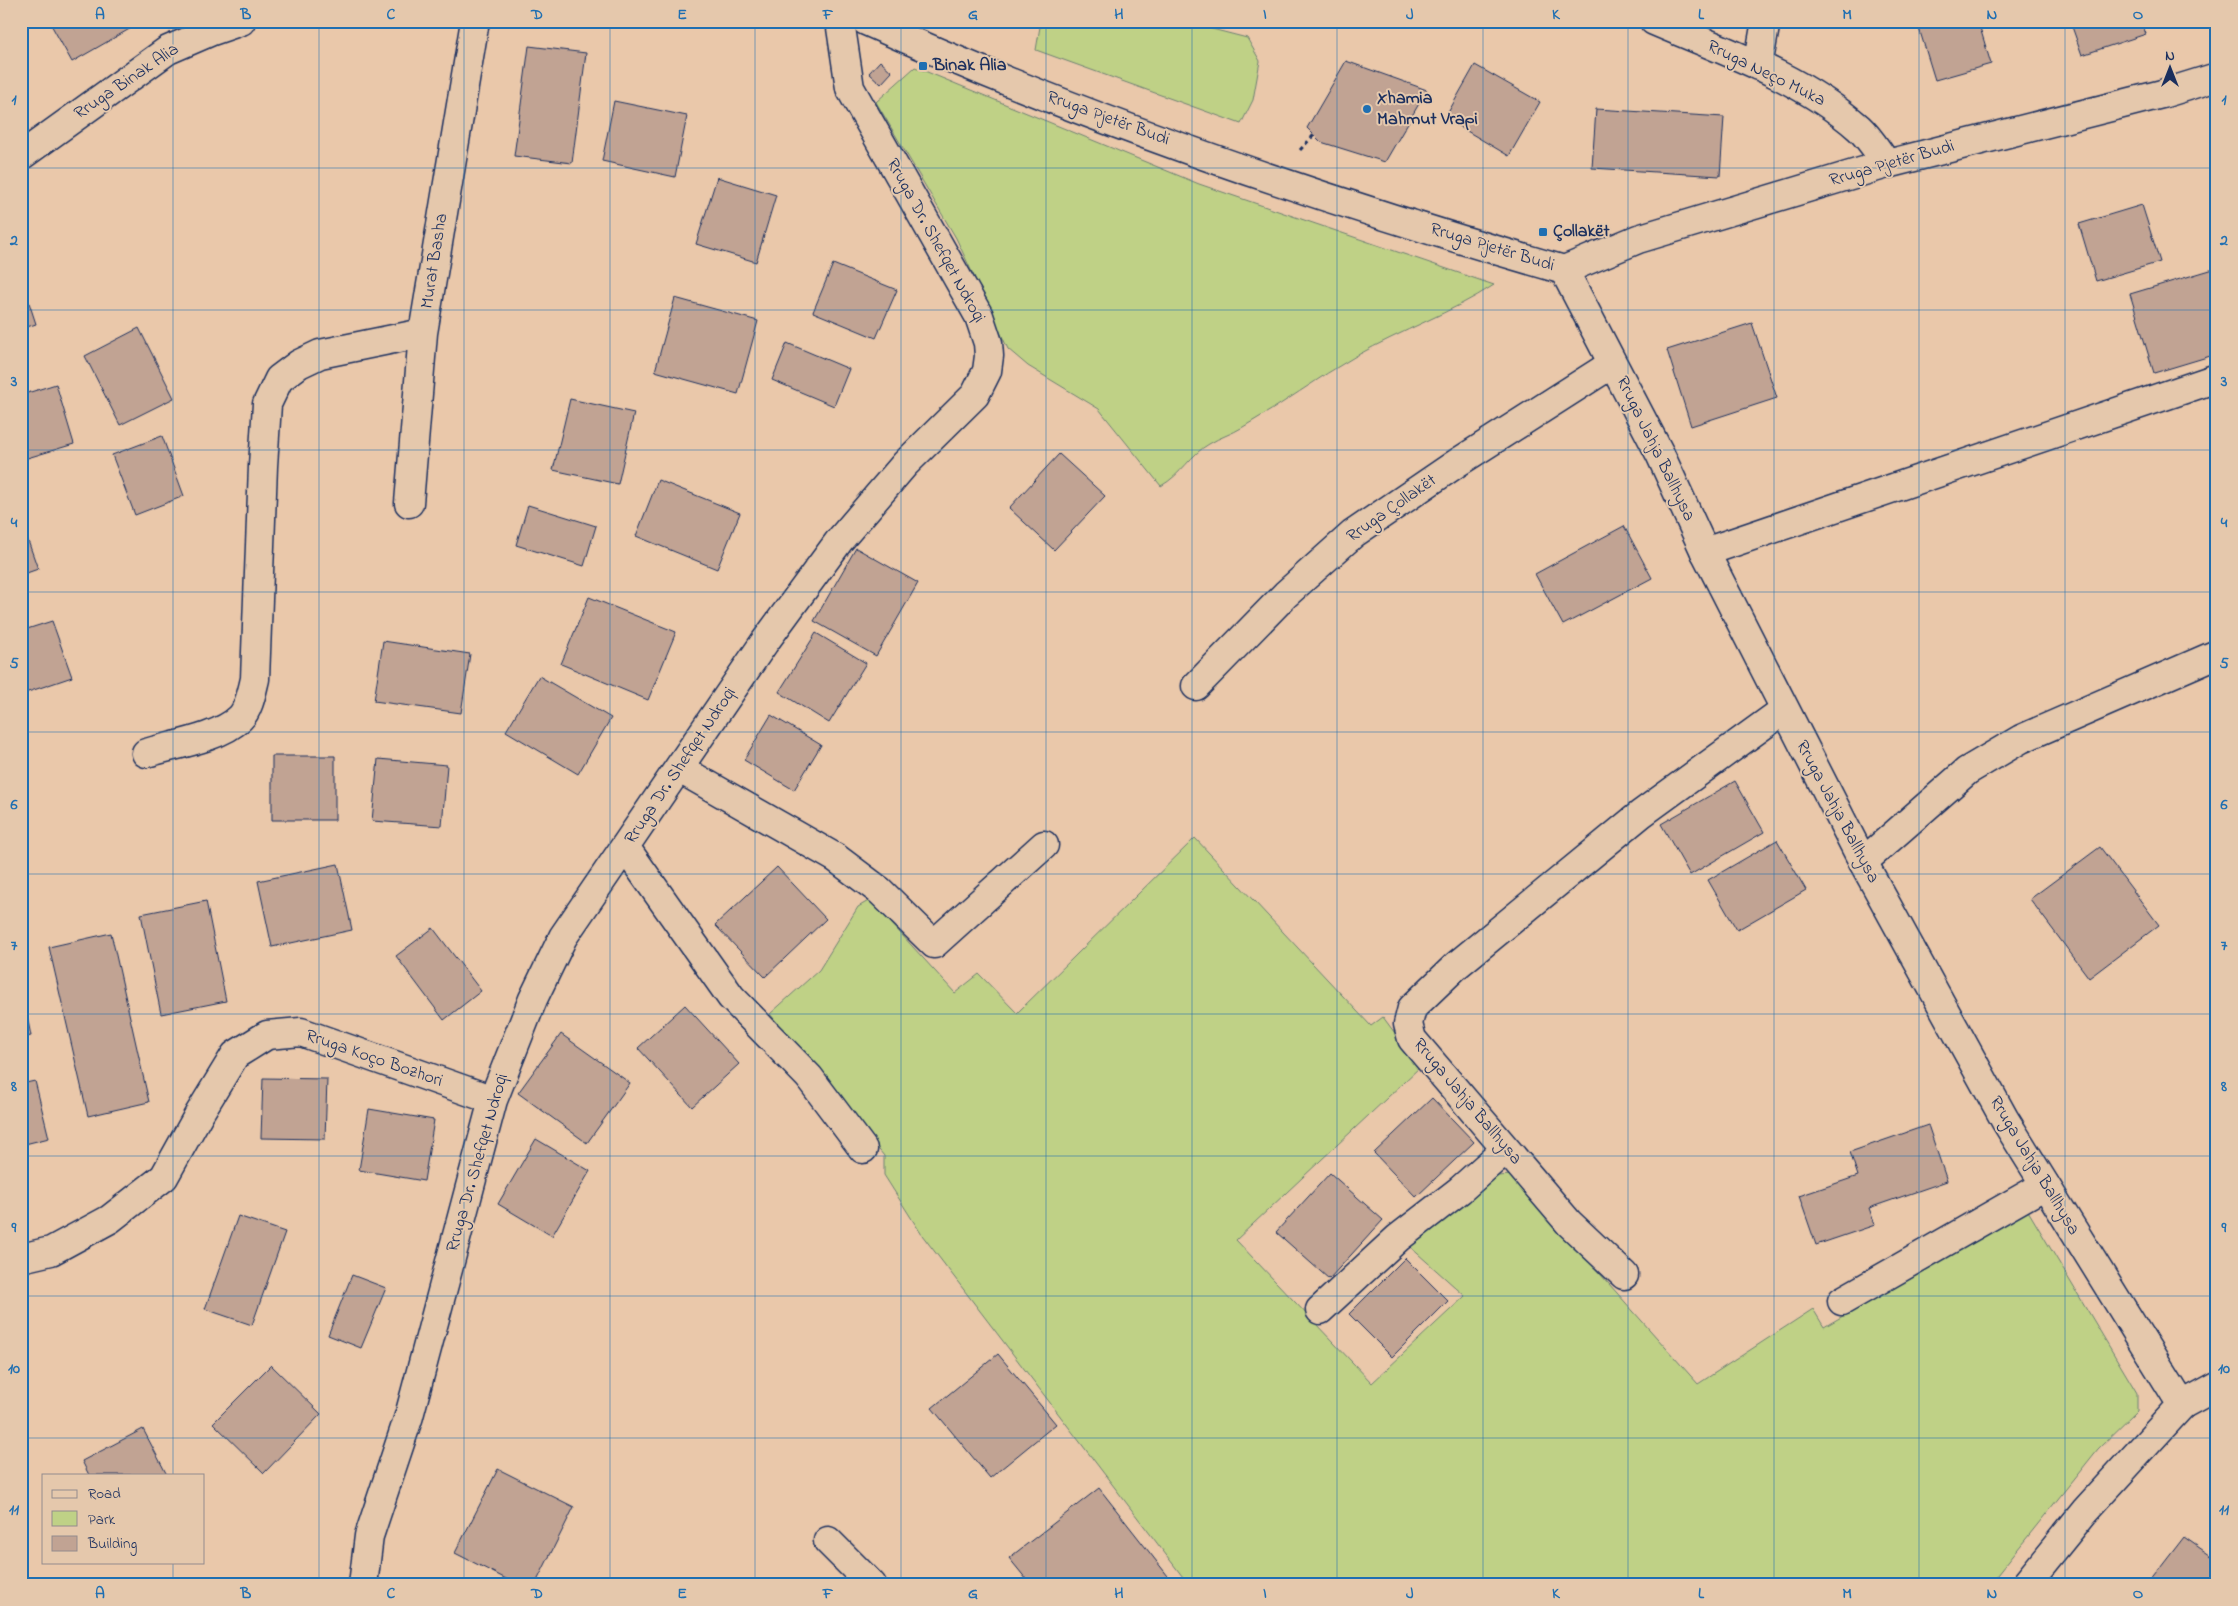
<svg xmlns="http://www.w3.org/2000/svg" width="2238" height="1606" font-family="'Indie Flower',sans-serif">
<rect width="100%" height="100%" fill="#eac8aa"/>
<filter id="ink" filterUnits="userSpaceOnUse"><feTurbulence type="fractalNoise" baseFrequency=".02" numOctaves="2"/><feDisplacementMap in="SourceGraphic" scale="10" xChannelSelector="R" yChannelSelector="G"/><feConvolveMatrix kernelMatrix="1 2 1 2 8 2 1 2 1" color-interpolation-filters="sRGB"/></filter>
<g filter="url(#ink)">
<path fill="#bfd186" stroke="#6d8072" d="M1041 21H1181L1247 38 1260 61 1253 100 1241 124 1036 50Z
M915 67 1199 184 1494 285C1451 313 1402 330 1356 356 1317 378 1282 405 1243 427 1232 434 1220 437 1209 444 1191 454 1181 475 1161 486L1099 409 1028 366 1008 349 956 238 876 102Z
M1195 838 1371 1026 1383 1017 1420 1067 1236 1240 1372 1383 1465 1296 1408 1245 1497 1176 1512 1175 1698 1384 1813 1309 1824 1327 2027 1209 2137 1393V1411L2098 1449 1989 1585H1189L922 1235 884 1175V1156L770 1014 819 970 858 907 870 900 955 993 979 974 1017 1013Z"/>
<path fill="#c1a393" stroke="#1b2f5e" d="M49 21H139L140 23 72 62Z
M1930 21H1978L1991 64 1935 80 1918 25Z
M2070 21H2141L2146 34 2082 55Z
M529 46 586 53 572 163 514 156Z
M880 61 892 72 881 84 869 73Z
M1346 61 1427 90 1385 162 1321 142 1307 128Z
M1475 65 1540 102 1509 156 1445 118Z
M614 101 687 116 675 177 602 161Z
M1596 109 1724 117 1720 176 1592 168Z
M717 177 776 195 756 262 696 244Z
M2142 205 2160 262 2096 281 2079 224Z
M833 264 897 290 876 338 813 312Z
M2217 268V354L2154 373 2130 294Z
M21 278 36 324 21 329Z
M675 298 758 321 738 394 655 371Z
M1752 323 1777 398 1691 426 1667 350Z
M139 328 174 398 120 425 85 356Z
M787 343 849 369 834 406 772 380Z
M56 384 74 444 24 459 21 451V395Z
M570 399 634 413 618 484 553 470Z
M162 436 184 496 135 515 112 455Z
M1059 454 1105 496 1054 550 1009 508Z
M658 480 740 513 717 569 636 536Z
M528 505 596 526 584 566 516 545Z
M21 521 38 569 21 575Z
M1624 526 1652 578 1563 625 1535 574Z
M856 548 918 583 876 656 814 621Z
M589 597 676 632 648 700 561 664Z
M52 621 72 677 22 694 21 631Z
M816 633 866 663 829 723 779 692Z
M383 641 470 654 461 713 374 701Z
M539 676 611 718 578 774 506 731Z
M771 715 821 745 794 790 744 760Z
M272 756H335V820H272Z
M378 759 447 765 442 826 372 821Z
M1735 781 1764 832 1690 875 1661 824Z
M1777 840 1806 890 1737 930 1708 880Z
M2100 847 2159 925 2089 978 2030 899Z
M338 864 352 930 272 947 258 881Z
M777 867 826 919 765 977 715 925Z
M206 901 226 1001 161 1014 141 914Z
M433 928 481 991 444 1020 396 956Z
M111 933 149 1102 88 1116 49 947Z
M21 985 31 1036 21 1038Z
M685 1005 739 1064 692 1107 638 1048Z
M561 1034 630 1083 587 1143 518 1093Z
M263 1078 327 1079 325 1139 261 1138Z
M35 1081 49 1138 21 1145V1084Z
M1432 1098 1474 1142 1416 1197 1374 1153Z
M369 1109 434 1120 424 1181 359 1170Z
M1928 1125 1947 1181 1869 1208 1875 1225 1816 1245 1799 1196 1858 1176 1850 1152Z
M536 1139 590 1171 552 1236 498 1204Z
M1330 1173 1383 1220 1329 1279 1276 1232Z
M238 1216 285 1232 252 1325 205 1309Z
M1405 1258 1448 1301 1392 1357 1349 1314Z
M352 1275 386 1288 361 1348 328 1335Z
M998 1354 1056 1424 990 1478 932 1408Z
M271 1365 321 1414 264 1473 213 1423Z
M143 1429 167 1475H89L82 1461Z
M498 1469 574 1507 535 1585H518L455 1553Z
M1099 1488 1175 1585H1031L1009 1558Z
M2184 1537 2217 1560V1585H2147Z"/>
<g fill="none" stroke-linecap="round" stroke-linejoin="round">
<g stroke="#1b2f5e" stroke-width="31">
<path id="minor" d="M1654 21C1724 51 1801 77 1859 128 1870 138 1878 152 1887 164
M1758 66 1766 21
M21 156 168 50 212 31 241 21
M409 503 423 333 475 21
M1705 552 2217 378
M1196 686 1286 594 1353 534 1457 463 1612 364
M146 753C173 745 220 738 240 718 249 709 252 691 255 679L263 466 267 404 279 379 299 364 320 354 423 333
M680 769 836 858 880 891 934 944 1044 845
M625 847 731 997 809 1077 863 1149
M1863 862 1967 771 2021 739 2217 654
M21 1258 51 1251 110 1219 164 1177 199 1114 235 1055 267 1035 301 1032 493 1100
M1624 1275 1569 1223 1412 1039 1408 1024 1412 1008 1457 965 1641 814 1784 710
M1842 1301 2045 1185
M1320 1310 1398 1238 1460 1190 1506 1149
M2182 1405 2217 1386
M828 1541 872 1585
M363 1585 369 1536 409 1416 493 1100 533 999 563 937 764 643 839 541 905 464 975 395 987 371 989 356 988 343 979 316 850 88 840 21"/>
</g>
<g stroke="#1b2f5e" stroke-width="31">
<path id="major" d="M866 21C1091 122 1327 202 1564 270L1638 239 1887 164 2162 94 2217 77
M1564 270 1660 454 1705 552 1863 862 2005 1120 2182 1405 2085 1511 2025 1585"/>
</g>
<path stroke="#1b2f5e" stroke-width="3" stroke-dasharray="4 4" stroke-linecap="butt" d="M1300 150 1314 135"/>
<use href="#minor" stroke="#e5c8ac" stroke-width="28"/>
<use href="#major" stroke="#e5c8ac" stroke-width="28"/>
</g>
</g>
<path fill="none" stroke="#1f6fb2" stroke-width="1" stroke-opacity="0.55" d="M173 21V1475M319 21V1585M464 21V1585M610 21V1585M755 21V1585M901 21V1585M1046 21V1585M1192 21V1585M1337 21V1585M1483 21V1585M1628 21V1585M1774 21V1585M1919 21V1585M2065 21V1585M21 168H2217M21 310H2217M21 450H2217M21 592H2217M21 732H2217M21 874H2217M21 1014H2217M21 1156H2217M21 1296H2217M21 1438H2217M173 1562V1585"/>
<g fill="#1f6fb2" stroke="#e5c8ac" stroke-width="2">
<rect x="918" y="61" width="10" height="10" rx="2.5"/>
<circle cx="1367" cy="109" r="5"/>
<rect x="1538" y="227" width="10" height="10" rx="2.5"/>
</g>
<g text-anchor="middle" dominant-baseline="central" stroke-width="4" stroke-linejoin="round" paint-order="stroke">
<g font-size="18" font-weight="bold" fill="#1b2f5e" stroke="#e5c8ac" text-anchor="start">
<text x="933" y="66">Binak Alia</text>
<text x="1377" y="99">Xhamia<tspan x="1377" dy="21">Mahmut Vrapi</tspan></text>
<text x="1553" y="232">Çollakët</text>
</g>
<g font-size="18" fill="#1b2f5e" stroke="#e5c8ac">
<text transform="translate(1766 74) rotate(26)">Rruga Neço Muka</text>
<text transform="translate(127 82) rotate(-34)">Rruga Binak Alia</text>
<text transform="translate(1108 119) rotate(20)">Rruga Pjetër Budi</text>
<text transform="translate(1892 164) rotate(-16)">Rruga Pjetër Budi</text>
<text transform="translate(935 241) rotate(61)">Rruga Dr. Shefqet Ndroqi</text>
<text transform="translate(1492 248) rotate(17)">Rruga Pjetër Budi</text>
<text transform="translate(435 261) rotate(-81)">Murat Basha</text>
<text transform="translate(1655 449) rotate(64)">Rruga Jahja Ballhysa</text>
<text transform="translate(1392 509) rotate(-35)">Rruga Çollakët</text>
<text transform="translate(681 766) rotate(-56)">Rruga Dr. Shefqet Ndroqi</text>
<text transform="translate(1837 812) rotate(62)">Rruga Jahja Ballhysa</text>
<text transform="translate(374 1059) rotate(19)">Rruga Koço Bozhori</text>
<text transform="translate(1467 1102) rotate(50)">Rruga Jahja Ballhysa</text>
<text transform="translate(478 1163) rotate(-74)">Rruga Dr. Shefqet Ndroqi</text>
<text transform="translate(2034 1166) rotate(59)">Rruga Jahja Ballhysa</text>
</g>
</g>
<rect width="2238" height="1606" fill="none" stroke="#e5c8ac" stroke-width="55"/>
<rect x="42" y="1474" width="162" height="90" fill="#e5c8ac" stroke="#948b8d"/>
<rect x="52" y="1490" width="25" height="8" fill="#e5c8ac" stroke="#948b8d"/>
<text x="88" y="1498" font-size="15" fill="#1b2f5e">Road</text>
<rect x="52" y="1511" width="25" height="15" fill="#bfd186" stroke="#948b8d"/>
<text x="88" y="1524" font-size="15" fill="#1b2f5e">Park</text>
<rect x="52" y="1536" width="25" height="15" fill="#c1a393" stroke="#948b8d"/>
<text x="88" y="1548" font-size="15" fill="#1b2f5e">Building</text>
<g transform="translate(2170 68)" stroke="#e5c8ac" stroke-width="4" paint-order="stroke">
<path d="M0-4L9 19L0 12L-9 19Z" fill="#1b2f5e"/>
<text y="-8" font-size="14" font-weight="bold" text-anchor="middle" fill="#1b2f5e">N</text>
</g>
<rect x="28" y="28" width="2182" height="1550" fill="none" stroke="#1f6fb2" stroke-width="2"/>
<g font-size="16" text-anchor="middle" font-weight="bold" fill="#1f6fb2">
<text x="100" y="19">A</text>
<text x="246" y="19">B</text>
<text x="391" y="19">C</text>
<text x="537" y="19">D</text>
<text x="682" y="19">E</text>
<text x="828" y="19">F</text>
<text x="973" y="19">G</text>
<text x="1119" y="19">H</text>
<text x="1265" y="19">I</text>
<text x="1410" y="19">J</text>
<text x="1556" y="19">K</text>
<text x="1701" y="19">L</text>
<text x="1847" y="19">M</text>
<text x="1992" y="19">N</text>
<text x="2138" y="19">O</text>
<text x="14" y="104">1</text>
<text x="2224" y="104">1</text>
<text x="14" y="245">2</text>
<text x="2224" y="245">2</text>
<text x="14" y="386">3</text>
<text x="2224" y="386">3</text>
<text x="14" y="527">4</text>
<text x="2224" y="527">4</text>
<text x="14" y="668">5</text>
<text x="2224" y="668">5</text>
<text x="14" y="809">6</text>
<text x="2224" y="809">6</text>
<text x="14" y="950">7</text>
<text x="2224" y="950">7</text>
<text x="14" y="1091">8</text>
<text x="2224" y="1091">8</text>
<text x="14" y="1232">9</text>
<text x="2224" y="1232">9</text>
<text x="14" y="1373">10</text>
<text x="2224" y="1373">10</text>
<text x="14" y="1514">11</text>
<text x="2224" y="1514">11</text>
<text x="100" y="1598">A</text>
<text x="246" y="1598">B</text>
<text x="391" y="1598">C</text>
<text x="537" y="1598">D</text>
<text x="682" y="1598">E</text>
<text x="828" y="1598">F</text>
<text x="973" y="1598">G</text>
<text x="1119" y="1598">H</text>
<text x="1265" y="1598">I</text>
<text x="1410" y="1598">J</text>
<text x="1556" y="1598">K</text>
<text x="1701" y="1598">L</text>
<text x="1847" y="1598">M</text>
<text x="1992" y="1598">N</text>
<text x="2138" y="1598">O</text>
</g>
</svg>
